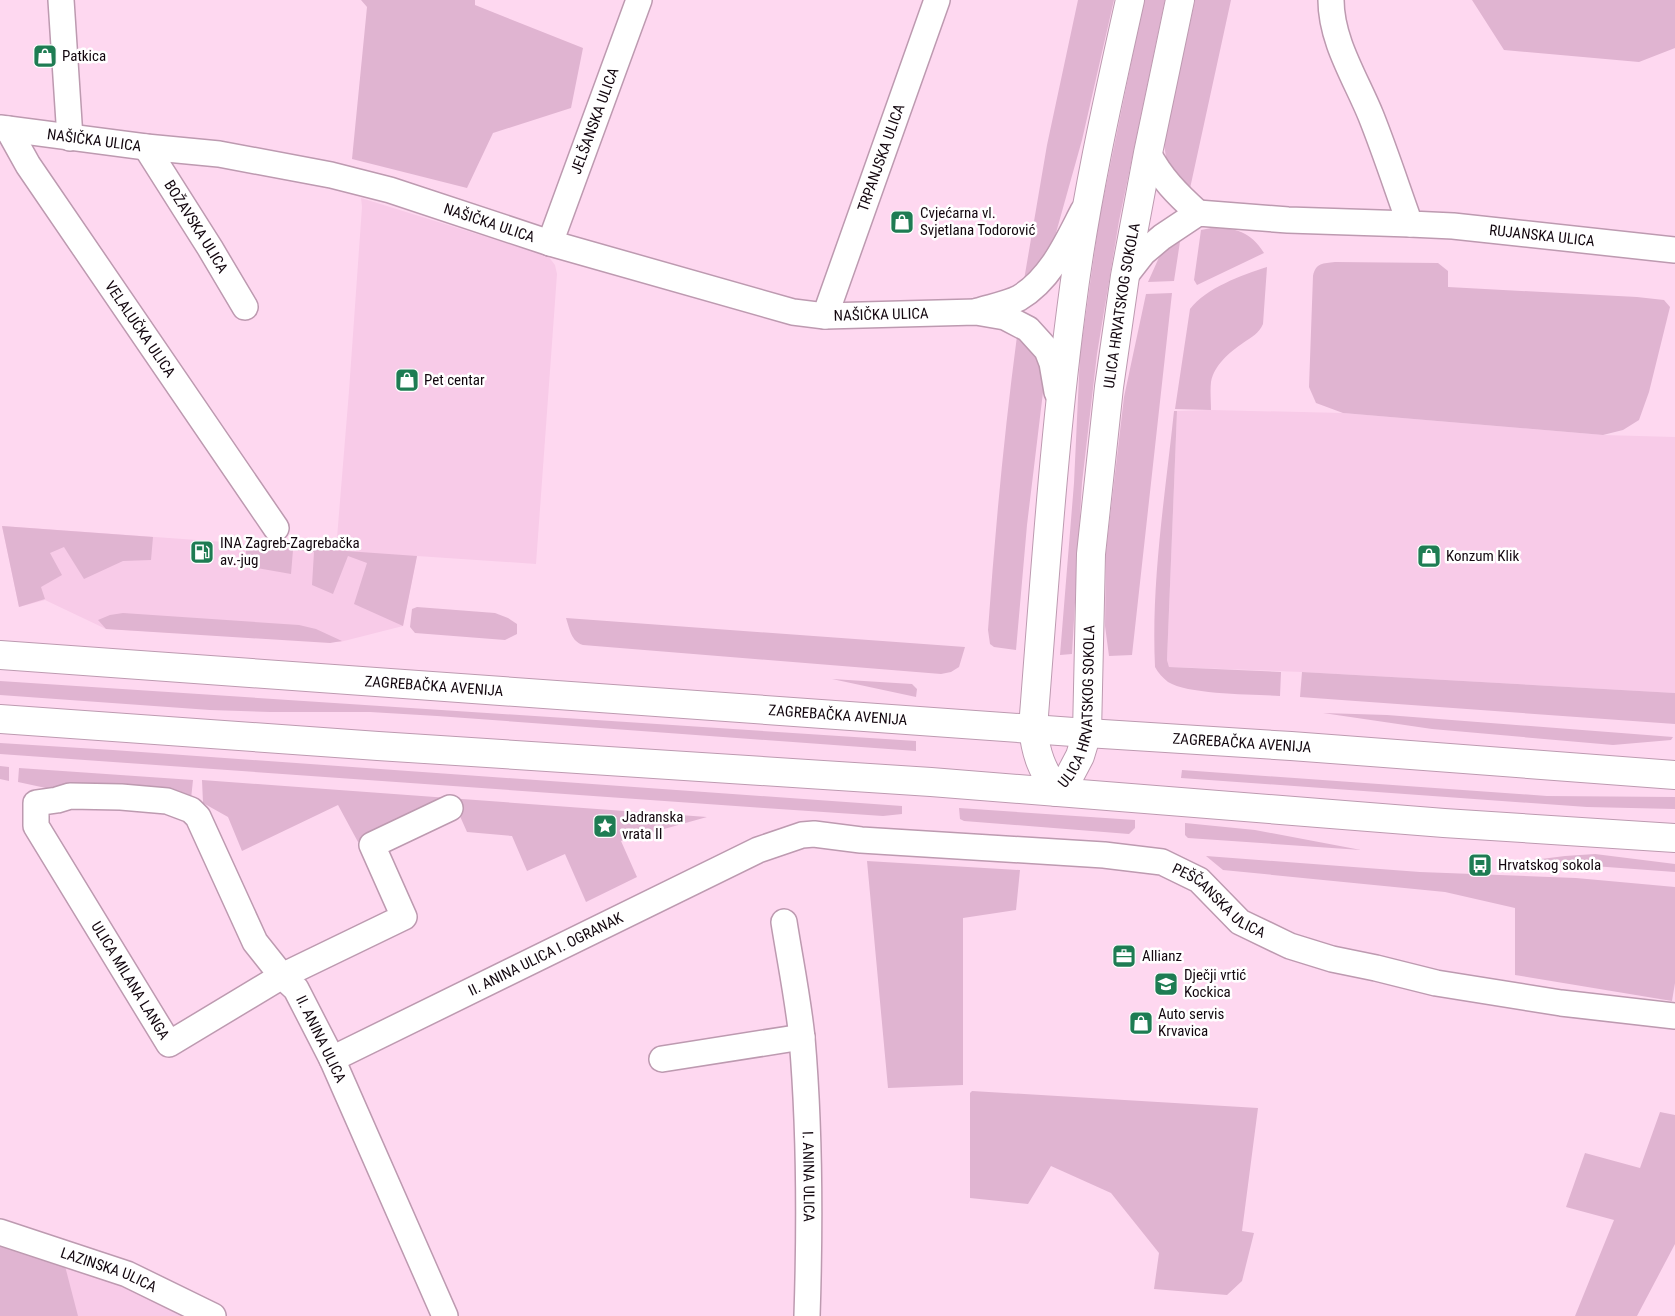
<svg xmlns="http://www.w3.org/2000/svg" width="1675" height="1316" font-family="'Roboto Condensed',sans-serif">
<rect width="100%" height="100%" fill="#fed8f0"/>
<path fill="#f8cbe8" d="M361 198 548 256 555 265 557 274 536 564 417 556 403 626 340 642 106 629 45 600 19 607 2 526 336 550 349 391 362 207Z
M1211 410 1343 413 1603 435 1675 437V693L1302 672 1169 667 1167 660 1177 411Z
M65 1266 134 1291 185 1316H0Z"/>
<path fill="#e0b4d1" d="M361 0H475V5L583 48 571 108 493 133 467 188 352 159 367 7Z
M1078 0H1114L1082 140 1054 240 1047 254 1024 280 1047 145Z
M1144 0H1165L1119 221 1097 354 1082 483 1072 654 1060 655 1074 483 1080 355 1099 220Z
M1195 0H1231L1189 193 1167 164 1164 144Z
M1472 0H1675V48L1639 62 1504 50Z
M1211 228C1236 228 1250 231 1264 253L1197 285 1194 280 1201 230Z
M1181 235 1174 281 1148 282 1161 253Z
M1335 262 1438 263 1448 271V287L1637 297 1664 300 1670 307 1649 392 1639 420 1623 430 1603 435 1343 413 1316 403 1309 387 1313 276C1316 262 1323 264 1335 262Z
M1267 267 1263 324C1259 333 1252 337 1243 343 1230 352 1214 365 1211 382 1210 391 1211 401 1211 410L1175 409 1190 309C1206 288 1242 275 1267 267Z
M1172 293 1132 655 1109 656 1105 626 1106 551 1124 397 1146 294Z
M1017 336 1040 360 1044 384 1027 525 1016 650 994 647 990 644 988 630C995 532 1004 434 1017 336Z
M1174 411H1177L1167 660 1169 667 1281 672 1280 696C1253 694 1189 695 1168 682 1163 678 1158 673 1155 667 1151 582 1165 496 1174 411Z
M2 526 153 537 151 560 123 561 84 579 64 547 50 553 62 575 41 587 45 599 19 607Z
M246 544 417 556 403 626 354 604 367 563 348 556 333 594 312 585 314 552 293 550 291 574 246 566Z
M417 607 495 613 508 618 517 624V634L505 640 415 633 410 627 412 609Z
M123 613 299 625 316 629 342 641 330 643 106 629 98 620 110 615Z
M566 618 965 647 959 667 951 672 941 674 583 645C571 641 570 630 566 618Z
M1302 672 1675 693V724L1300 697Z
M832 679 912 684 917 689 916 697Z
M0 681 916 741V751L437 716 370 712H270L210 710 0 695Z
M1323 713 1387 715 1673 737 1671 740 1613 745 1432 729Z
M0 743 113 750 902 806V814L883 816 764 808 0 754Z
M0 766 9 767V781L0 779Z
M19 768 193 780 191 799 55 790 18 782Z
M1182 770 1547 796 1675 797V809L1587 807 1181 778Z
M202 780 707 817 621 841 637 877 586 902 565 854 527 871 512 836 467 832 459 814 441 802 358 842 338 805 242 851 228 817 203 803Z
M959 808 1135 820V828L1129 834 964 821 960 819Z
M1185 823 1255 830 1361 850 1188 838 1185 835Z
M1595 854 1675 864V872L1525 861 1565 856Z
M1206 856 1420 872 1576 878 1675 887V983L1672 1001 1515 975V908L1445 892 1223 870Z
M867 861 1020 870 1016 910 963 918V1085L888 1088Z
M972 1091 1258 1108 1242 1231 1254 1233 1242 1281 1227 1295 1154 1289 1159 1253 1111 1193 1051 1166 1028 1204 970 1198V1093Z
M1660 1112 1675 1115V1244L1637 1316H1575L1614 1220 1566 1207 1585 1153 1640 1168Z
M0 1241 65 1266 78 1316H0Z"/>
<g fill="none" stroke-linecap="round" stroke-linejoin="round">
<g stroke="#bd9ab0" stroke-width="28">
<g id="minor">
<path d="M61 0 70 138"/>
<path id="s1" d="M1331 0C1331 41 1356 79 1371 116 1385 151 1397 188 1410 224L1453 226 1675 250"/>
<path id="s2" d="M0 128 146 147 219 154 331 175 390 190 550 243 793 312 825 316 976 312 1005 317 1028 329 1047 350 1052 363 1057 392"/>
<path id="s3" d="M8 129 28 165 276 528"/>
<path id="s4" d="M146 147 210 248 245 307"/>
<path d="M1148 153C1161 178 1177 194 1198 213"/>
<path id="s5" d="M550 243 639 0"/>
<path d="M1125 276 1143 253 1162 237 1198 213 1288 220 1410 224"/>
<path d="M978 311C991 307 1007 304 1019 298 1051 279 1067 242 1083 211"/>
<path id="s6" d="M825 316 937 0"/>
<path id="s7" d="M784 922C790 960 798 999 802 1038 810 1131 810 1224 807 1316"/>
<path id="s8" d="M332 1059 758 850 802 835 814 834 861 840 1104 855 1162 862 1199 880 1240 922 1290 946 1332 959 1376 968 1436 983 1561 1003 1675 1016"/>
<path d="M662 1059 802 1037"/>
<path id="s9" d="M0 1232 127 1274 213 1316"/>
<path id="s10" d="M445 1316 332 1059 296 989 282 976 255 942 198 817 191 810 167 801 121 797 70 796 57 800 36 803V826L169 1044 282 976 404 917 372 845 450 808"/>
</g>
</g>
<g stroke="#bd9ab0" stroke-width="30">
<g id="tertiary">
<path id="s11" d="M1130 0C1107 103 1084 206 1071 311 1053 450 1044 589 1033 728 1036 756 1042 768 1056 792L1070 775 1080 756 1087 733 1091 554 1109 387 1125 276 1148 153 1180 0"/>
</g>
</g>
<g stroke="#bd9ab0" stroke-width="30">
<g id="secondary">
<path id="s12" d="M0 655 1087 733 1291 746 1675 775"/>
<path d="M0 719 378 746 931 782 1444 823 1675 838"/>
</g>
</g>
<use href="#minor" stroke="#fff" stroke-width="25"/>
<use href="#tertiary" stroke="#fff" stroke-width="28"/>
<use href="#secondary" stroke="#fff" stroke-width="28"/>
</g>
<defs>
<g id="shop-square" transform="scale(1.25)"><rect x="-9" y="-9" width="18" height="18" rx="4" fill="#1e7c53" stroke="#fff"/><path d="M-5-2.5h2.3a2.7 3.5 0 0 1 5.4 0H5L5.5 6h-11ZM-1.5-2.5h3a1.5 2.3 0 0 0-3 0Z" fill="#fff"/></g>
<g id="fuel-square" transform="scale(1.25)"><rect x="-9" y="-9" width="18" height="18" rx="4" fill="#1e7c53" stroke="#fff"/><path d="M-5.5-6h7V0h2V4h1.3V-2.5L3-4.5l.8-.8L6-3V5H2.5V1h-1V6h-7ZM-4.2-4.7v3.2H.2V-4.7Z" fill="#fff"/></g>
<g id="sight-square" transform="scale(1.25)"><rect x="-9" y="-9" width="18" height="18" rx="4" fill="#1e7c53" stroke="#fff"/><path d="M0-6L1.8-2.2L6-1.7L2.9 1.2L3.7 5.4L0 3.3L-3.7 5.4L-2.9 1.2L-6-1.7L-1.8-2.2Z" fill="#fff"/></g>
<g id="bus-square" transform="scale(1.25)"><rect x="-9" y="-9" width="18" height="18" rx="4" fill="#1e7c53" stroke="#fff"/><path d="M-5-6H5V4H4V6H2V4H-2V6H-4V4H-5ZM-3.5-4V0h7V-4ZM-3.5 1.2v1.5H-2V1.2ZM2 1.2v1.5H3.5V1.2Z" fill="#fff"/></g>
<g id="office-square" transform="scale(1.25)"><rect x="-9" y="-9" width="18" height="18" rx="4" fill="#1e7c53" stroke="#fff"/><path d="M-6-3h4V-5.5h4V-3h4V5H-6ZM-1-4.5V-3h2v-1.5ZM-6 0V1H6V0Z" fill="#fff"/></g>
<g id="school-square" transform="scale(1.25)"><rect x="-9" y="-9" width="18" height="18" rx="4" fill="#1e7c53" stroke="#fff"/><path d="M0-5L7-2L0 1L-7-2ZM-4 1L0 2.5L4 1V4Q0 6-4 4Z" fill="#fff"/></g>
</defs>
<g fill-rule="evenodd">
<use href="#shop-square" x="45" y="56"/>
<use href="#shop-square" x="902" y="222"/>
<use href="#shop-square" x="407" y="380"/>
<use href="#fuel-square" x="202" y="552"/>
<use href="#shop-square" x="1429" y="556"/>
<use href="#sight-square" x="605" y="826"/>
<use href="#bus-square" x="1480" y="865"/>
<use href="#office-square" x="1124" y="956"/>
<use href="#school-square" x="1166" y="984"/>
<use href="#shop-square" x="1141" y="1023"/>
</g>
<g text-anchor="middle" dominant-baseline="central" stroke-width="5" stroke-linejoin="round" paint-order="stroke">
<g font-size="15" fill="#13070f" stroke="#fff" text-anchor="start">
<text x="62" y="56">Patkica</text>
<text x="920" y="213">Cvjećarna vl.<tspan x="920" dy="17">Svjetlana Todorović</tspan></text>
<text x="424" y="380">Pet centar</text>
<text x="220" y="543">INA Zagreb-Zagrebačka<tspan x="220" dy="17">av.-jug</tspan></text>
<text x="1446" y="556">Konzum Klik</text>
<text x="622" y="817">Jadranska<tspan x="622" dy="17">vrata II</tspan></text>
<text x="1498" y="865">Hrvatskog sokola</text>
<text x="1142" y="956">Allianz</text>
<text x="1184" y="975">Dječji vrtić<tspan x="1184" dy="17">Kockica</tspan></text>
<text x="1158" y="1014">Auto servis<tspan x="1158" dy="17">Krvavica</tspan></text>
</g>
<g font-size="15" fill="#13070f" stroke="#fff">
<text stroke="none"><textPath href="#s5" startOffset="130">JELŠANSKA ULICA</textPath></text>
<text stroke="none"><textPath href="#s2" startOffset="95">NAŠIČKA ULICA</textPath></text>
<text stroke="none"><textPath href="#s6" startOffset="168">TRPANJSKA ULICA</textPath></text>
<text stroke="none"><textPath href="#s2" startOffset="500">NAŠIČKA ULICA</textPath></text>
<text stroke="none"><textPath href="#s4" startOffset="94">BOŽAVSKA ULICA</textPath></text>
<text stroke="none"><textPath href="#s1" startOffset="371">RUJANSKA ULICA</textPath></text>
<text stroke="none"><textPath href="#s11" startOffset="1301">ULICA HRVATSKOG SOKOLA</textPath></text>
<text stroke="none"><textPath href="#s2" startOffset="905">NAŠIČKA ULICA</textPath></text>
<text stroke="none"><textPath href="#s3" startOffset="240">VELALUČKA ULICA</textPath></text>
<text stroke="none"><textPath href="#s12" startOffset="435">ZAGREBAČKA AVENIJA</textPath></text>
<text stroke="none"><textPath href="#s11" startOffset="896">ULICA HRVATSKOG SOKOLA</textPath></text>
<text stroke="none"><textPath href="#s12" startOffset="840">ZAGREBAČKA AVENIJA</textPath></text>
<text stroke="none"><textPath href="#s12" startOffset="1245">ZAGREBAČKA AVENIJA</textPath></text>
<text stroke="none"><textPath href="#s8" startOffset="952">PEŠČANSKA ULICA</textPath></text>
<text stroke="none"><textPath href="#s8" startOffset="238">II. ANINA ULICA I. OGRANAK</textPath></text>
<text stroke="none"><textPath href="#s10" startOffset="931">ULICA MILANA LANGA</textPath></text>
<text transform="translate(321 1039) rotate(64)">II. ANINA ULICA</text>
<text stroke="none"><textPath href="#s7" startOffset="256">I. ANINA ULICA</textPath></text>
<text stroke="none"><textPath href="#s9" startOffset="115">LAZINSKA ULICA</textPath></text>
</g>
</g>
</svg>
